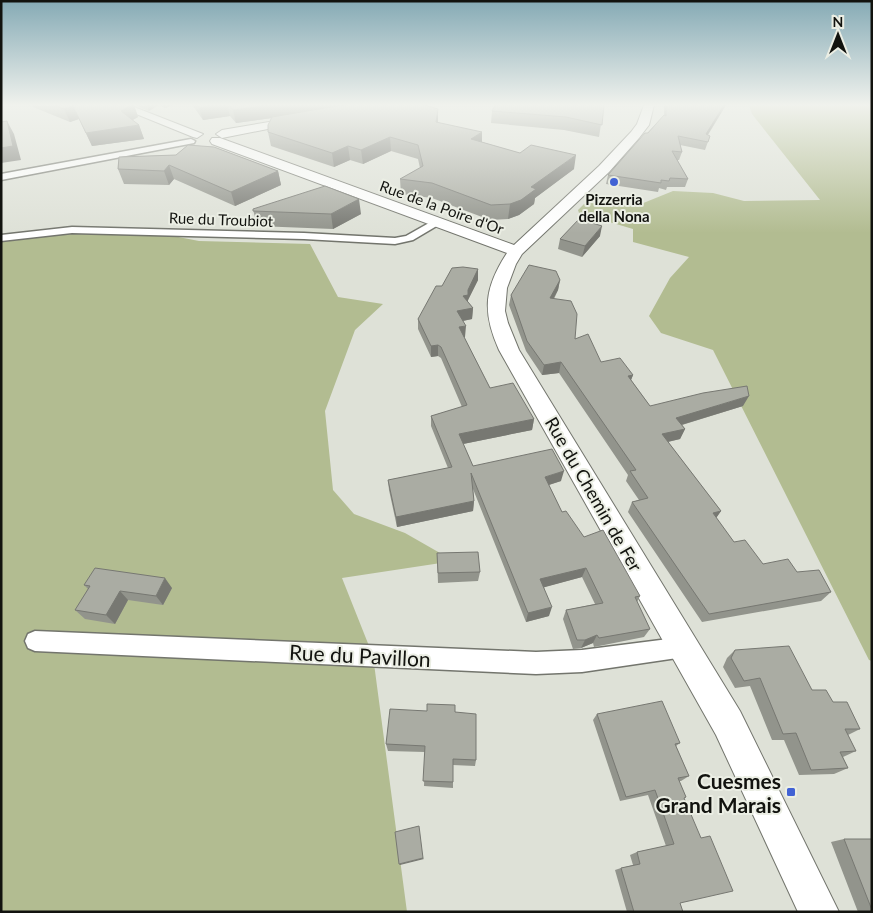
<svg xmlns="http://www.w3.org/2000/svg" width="873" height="913" font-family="Lato,sans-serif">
<rect width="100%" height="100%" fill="#dee1d7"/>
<path fill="#b2bc91" d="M749 105H872V661L869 660 713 350 661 333 649 316 670 278 689 257 633 242V229L579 213 578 210 584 204 589 203 636 206 673 191 713 193 744 201 820 200 752 114Z
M70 234 168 235 199 241 310 244 338 297 383 304 355 330 325 411 333 490 354 514 405 533 454 561 342 578 373 656 407 912H1V242Z"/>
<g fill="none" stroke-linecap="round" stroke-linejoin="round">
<g stroke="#73756d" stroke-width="3">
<path id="street" d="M191 139 195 141 194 143 1 180V174Z
M436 219 441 222 440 224 413 240 395 244 304 239 72 233 1 241V235L72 227 304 233 395 238 406 236Z
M35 631 536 652 582 650 684 637 691 640 695 647 691 654 684 657 582 672 536 674 35 651 28 648 25 641 28 634Z"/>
</g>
<g stroke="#73756d" stroke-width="2">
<path id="secondary" d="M114 105H129L203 134 197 138 193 137Z
M644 105H654L649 125 639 138 609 172 522 254 516 264 507 288 505 311 508 323 519 350 740 711 839 912H798L716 735 499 350C482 312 484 288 507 253L212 144 210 141 212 138H220L514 245 599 166 631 132 637 124Z
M299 117 305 120 303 122 222 138 216 134 222 130Z"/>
</g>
<use href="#street" fill="#fff" fill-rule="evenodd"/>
<use href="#secondary" fill="#fff" fill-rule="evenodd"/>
</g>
<path fill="#92948c" d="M28 105H134L138 117 132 120 139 125 144 139 92 146 79 119 70 122Z
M134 105H173L165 108 158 105 149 111Z
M188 105H425L438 122 482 142 574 169 535 198 534 204 519 215 508 219 490 220 432 198 401 194 400 179 420 168 418 159 391 151 363 164 350 160 334 167 271 146 268 132 272 118 236 123 230 116 203 120 193 106Z
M604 105 599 137 564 130 491 123 492 111Z
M664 105H726L708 135 710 136 705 150 680 145 682 152 679 160H677L688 179 685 187H667L666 190 659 188 658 192 606 184 608 175 664 115Z
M188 145 214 147 278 171 281 185 235 206 174 179 169 185 124 184 118 169 119 157 176 155Z
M253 209 361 214 333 229 257 226Z
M600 236 582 257 558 249 560 239Z
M478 269V280L468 300V302L473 308 472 319 463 321 465 337H464L490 388 534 419 532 430 463 444 473 466 561 481 549 485 562 512 584 537 640 596 637 602 650 629 644 637 594 647 593 643 581 648 573 649 563 619 566 610 595 604 582 577 544 587 549 616 526 622 473 489 474 501 473 511 397 527 389 490 388 480 448 468 431 426V416L462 407 441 358 438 356 431 357 418 329V319L442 286Z
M560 280 558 290 554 299 575 339 601 362 633 375 631 380 650 406H743L682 425 685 429 680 439 668 442 721 511 716 518 734 542 763 564 797 572 831 592 821 601 702 622 628 512 632 502 639 500 626 481 628 475 559 373 542 375 526 351 509 305 511 295Z
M437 553 480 572 478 581 438 583Z
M84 585 172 588 163 605 128 600 115 624 85 619 75 610 88 589Z
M735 650 812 690 833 702 860 729 848 735 856 751 843 757 848 768 834 774 799 775 784 740H772L750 686 735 688 723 667 727 658Z
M455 712 476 760 475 766 453 765V788L424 786 425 752 388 751 386 744Z
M597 714 680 743 676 746 689 776 681 781H679L686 797 684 798 680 903 683 912H627L615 870 621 868 633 865 630 855 637 852 666 846 648 795 620 801 593 720Z
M844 839H872V912H858L831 842Z"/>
<path fill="#777872" d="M132 105H134L138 117 126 124 121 111Z
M147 105H158L149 111Z
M164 105H173L165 108Z
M215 105H227L230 116 203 120 199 108Z
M272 105H365L236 123 233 110Z
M724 105H726L703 142 706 134Z
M73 106 79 119 70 122 64 109Z
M438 109V122L436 135V122Z
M7 121 14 134 21 160 1 163V148Z
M139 125 144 139 92 146 86 133Z
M482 132V146L471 139Z
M390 137 391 151 363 164 361 150Z
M348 146 350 160 334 167 332 153Z
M576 155 574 169 535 198 534 204 519 215 508 219 510 204 531 187Z
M169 165 174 179 169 185 164 171Z
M278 171 281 185 235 206 231 192Z
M359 199 361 214 333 229 331 214Z
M602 226 600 236 582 257 585 246Z
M478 269V280L468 300V306L463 296 468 290Z
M560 280 558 290 548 308 550 298Z
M473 308 472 319 457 322V311Z
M466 326 465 337 458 338 459 327Z
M438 345V356L431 357V346Z
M561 362 559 373 542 375 544 365Z
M633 375 629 385 628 376Z
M749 396 743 406 671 428 676 418Z
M534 419 532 430 458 445 459 434Z
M685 429 680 439 658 444 662 434Z
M564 471 561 481 542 487 545 477Z
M474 501 473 511 397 527 396 517Z
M721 511 714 521 713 513Z
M586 568 582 577 538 589 540 579Z
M165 578 172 588 163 605 156 596Z
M120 591 128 600 115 624 106 615Z
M552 607 549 616 526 622 528 613Z
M597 635 593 643 581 648 585 640Z
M423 858 424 859 400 865 399 864Z"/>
<path fill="#aaaca3" stroke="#777872" d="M54 105H132L121 111 139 125 86 133 73 106 64 109Z
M197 105H215L199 108Z
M229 105H272L233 110Z
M343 105H425L438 109 436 122 482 132 471 139 520 153 531 145 576 155 531 187 536 189 521 200 510 204 491 205 432 183 400 179 423 166 418 145 390 137 361 150 348 146 332 153 268 132V125L272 117Z
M495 105H604L602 125 566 117 492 111Z
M666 105H724L706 134 710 136 708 142 678 136 682 152 672 151 688 179 670 178 669 181 661 180V183L608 175 645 133H648L664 115 666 116Z
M7 121 13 146 1 148V122Z
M188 145 214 147 278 171 231 192 169 165 164 171 118 169 119 157 176 155Z
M325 186 359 199 331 214 253 211V209Z
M579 219 602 226 585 246 560 239Z
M529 265 556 271 560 280 550 298 571 301 577 314 575 339 588 334 601 362 620 358 633 375 628 376 650 406 703 393 747 386 749 396 676 418 685 429 662 434 721 511 713 513 734 542 745 540 763 564 788 559 797 572 819 570 831 592 709 614 632 502 648 498 630 471 636 470 561 362 544 365 527 341 511 295Z
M463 267 478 269 468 290V295L463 296 473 308 457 311 466 326 459 327 490 388 513 383 534 419 459 434 473 466 552 449 564 471 545 477 562 512 566 511 584 537 603 530 640 596 635 597 650 629 599 638 597 635 585 640H577L566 610 603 603 586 568 540 579 552 607 528 613 471 473 474 501 396 517 388 480 452 467 431 416 467 405 441 347 438 345 431 346 418 319 436 286H442L452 268Z
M478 552 480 572 438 573 437 553Z
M95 568 165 578 156 596 120 591 106 615 75 610 90 586 84 585Z
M789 646 812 690H826L833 702H847L860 729H845L856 751 840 752 848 768 811 770 796 733 783 734 760 678 744 681 731 658 735 650Z
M662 701 680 743 675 744 689 776 678 778 686 797 684 798 701 838 710 836 733 891 680 903 683 912H634L621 868 640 864 637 852 674 844 655 790 626 797 597 714Z
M427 704 455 705V712L476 714V760L453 759V782L423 781 425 746 386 744 390 709 427 711Z
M419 826 423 858 399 864 395 832Z
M844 839H872V910Z"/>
<linearGradient id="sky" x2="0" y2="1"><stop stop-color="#85aab5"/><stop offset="0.45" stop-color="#f0f2ed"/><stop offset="1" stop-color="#f0f2ed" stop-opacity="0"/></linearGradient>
<rect width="873" height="233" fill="url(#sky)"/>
<g fill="#4162d4" stroke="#ebeee4" stroke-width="2">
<circle cx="614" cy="182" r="5"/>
<rect x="786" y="787" width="10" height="10" rx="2.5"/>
</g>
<g text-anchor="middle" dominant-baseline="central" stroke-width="4" stroke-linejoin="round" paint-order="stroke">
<g font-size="15" font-weight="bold" fill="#12130f" stroke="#ebeee4">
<text x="614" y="199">Pizzerria<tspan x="614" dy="17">della Nona</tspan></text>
</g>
<g font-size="15" fill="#12130f" stroke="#ebeee4">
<text transform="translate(442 207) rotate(20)">Rue de la Poire d'Or</text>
<text transform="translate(221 219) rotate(2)">Rue du Troubiot</text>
</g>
<g font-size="18" fill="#12130f" stroke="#ebeee4">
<text transform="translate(594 494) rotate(60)">Rue du Chemin de Fer</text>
</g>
<g font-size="21" fill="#12130f" stroke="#ebeee4">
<text transform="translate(360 655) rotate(3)">Rue du Pavillon</text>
</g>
<g font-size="21" font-weight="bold" fill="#12130f" stroke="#ebeee4" text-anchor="end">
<text x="781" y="780">Cuesmes<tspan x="781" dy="24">Grand Marais</tspan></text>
</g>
</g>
<rect width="873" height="913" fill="none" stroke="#12130f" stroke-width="5"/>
<g transform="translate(838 35)" stroke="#ebeee4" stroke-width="4" paint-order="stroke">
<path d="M0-4L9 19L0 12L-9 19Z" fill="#12130f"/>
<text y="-8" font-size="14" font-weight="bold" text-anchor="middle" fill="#12130f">N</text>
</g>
</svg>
